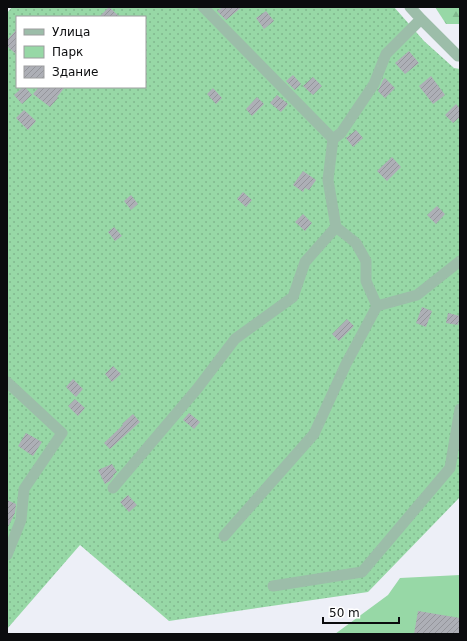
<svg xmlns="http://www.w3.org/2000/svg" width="467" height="641" font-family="'DejaVu Sans',sans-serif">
<defs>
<pattern id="grass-dots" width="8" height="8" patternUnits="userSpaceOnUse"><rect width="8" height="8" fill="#97d8a6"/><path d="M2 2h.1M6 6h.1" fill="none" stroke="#81b88e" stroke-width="1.8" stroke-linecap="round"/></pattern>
<pattern id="forest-firs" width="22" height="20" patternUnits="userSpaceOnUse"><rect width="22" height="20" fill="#97d8a6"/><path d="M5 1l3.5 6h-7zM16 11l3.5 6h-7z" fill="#81b88e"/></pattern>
<pattern id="building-hatch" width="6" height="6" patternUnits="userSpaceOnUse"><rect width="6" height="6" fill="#adafb6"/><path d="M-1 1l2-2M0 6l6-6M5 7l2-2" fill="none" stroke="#94959b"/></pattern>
</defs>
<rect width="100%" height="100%" fill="#edeff7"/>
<path fill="url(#grass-dots)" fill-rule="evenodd" d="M12 7H394L424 41 454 68 460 69V497L368 592 169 621 80 545 7 629V13ZM17 17H145V87H17Z"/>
<path fill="url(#forest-firs)" d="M435 7H460V24H446Z"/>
<path fill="#97d8a6" d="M460 575V634H335L388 595 400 578Z"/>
<path fill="url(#building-hatch)" d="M109 7 120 17H99Z
M223 7H242L226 20 217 11Z
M266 11 274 21 264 29 256 18Z
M17 29V55L7 46V40Z
M409 51 419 63 405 74 395 63Z
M293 75 301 84 295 90 286 81Z
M431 76 445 95 433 104 419 86Z
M313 77 322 86 313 95 303 86Z
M385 78 395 88 385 98 378 91 383 80Z
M23 87H25L32 95 22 104 14 95Z
M39 87H65L57 97 58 98 50 107 33 94Z
M213 88 222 98 216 104 207 94Z
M277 95 288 104 281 112 270 103Z
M257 97 264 104 252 116 246 109Z
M456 104 460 109V117L453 123 445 115Z
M24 110 36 121 28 130 16 118Z
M356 130 363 138 353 147 346 138Z
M392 157 401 167 387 181 377 171Z
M303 171 316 180 309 190 305 188 303 192 293 185Z
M243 192 252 200 246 207 237 199Z
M131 195 138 204 131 210 124 201Z
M437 206 445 214 436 224 427 215Z
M303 214 312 223 305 231 295 222Z
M114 227 122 236 115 241 108 232Z
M422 307 432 311 426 327 416 323Z
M448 313 460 316 458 325 446 323Z
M347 319 354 326 339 341 332 334Z
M113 366 121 374 112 382 105 374Z
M73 379 83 389 76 397 66 387Z
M75 399 85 408 78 416 68 406Z
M189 413 200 422 194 429 183 420Z
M133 414 140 422 110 449 104 443 123 425 122 424Z
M26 433 42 442 33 456 18 446Z
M112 464 117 472 113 475 114 476 110 481 105 484 98 470Z
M128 495 137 505 129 512 120 502Z
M7 500 16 504 15 513 7 529Z
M418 611 460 618V634H414Z"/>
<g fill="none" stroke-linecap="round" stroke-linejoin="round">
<path stroke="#9cbda9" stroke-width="11" d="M203 7 333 139
M410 7 421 19 458 56H460
M377 306 417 295 460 261
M7 382 62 433 24 489 21 520 7 555
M113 488 197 389 235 339 293 297 305 262 336 227 328 180 333 139 341 133 374 84 386 54 421 19
M224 536 314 434 346 364 377 306 366 281V261L356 243 336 227
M273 586 362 572 450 468 460 409"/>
</g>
<rect width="467" height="641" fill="none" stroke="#0b0c0e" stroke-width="16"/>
<rect x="16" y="16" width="130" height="72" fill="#ffffff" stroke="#9d9e9f"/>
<rect x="24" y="29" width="20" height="6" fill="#9cbda9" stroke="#9d9e9f"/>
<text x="52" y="36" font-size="12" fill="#0b0c0e">Улица</text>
<rect x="24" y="46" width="20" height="12" fill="#97d8a6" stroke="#9d9e9f"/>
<text x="52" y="56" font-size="12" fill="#0b0c0e">Парк</text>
<rect x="24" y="66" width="20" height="12" fill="url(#building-hatch)" stroke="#9d9e9f"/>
<text x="52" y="76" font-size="12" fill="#0b0c0e">Здание</text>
<path d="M323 617v6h76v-6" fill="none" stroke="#0b0c0e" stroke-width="2"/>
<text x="329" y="617" font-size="12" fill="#0b0c0e" stroke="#ffffff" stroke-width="3" paint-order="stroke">50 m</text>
</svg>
